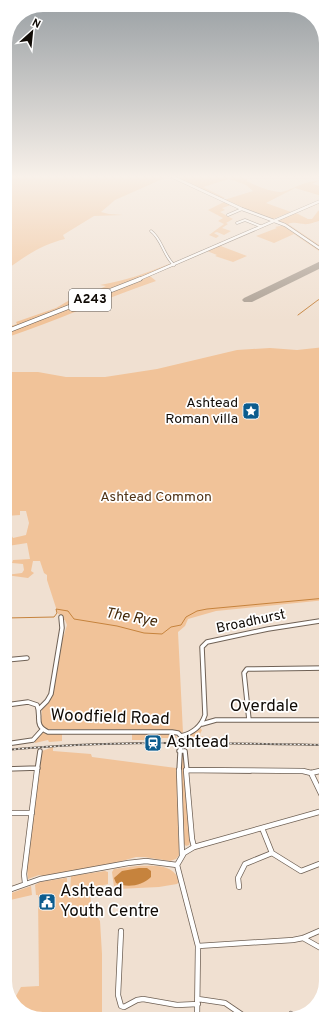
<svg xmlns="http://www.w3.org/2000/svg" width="331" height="1024" font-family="Overpass,sans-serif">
<rect width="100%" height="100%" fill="#f0e0d1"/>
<path fill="#f1c399" d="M5 177H167L115 200 101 212 109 214 123 215 94 216 63 235 65 239C43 244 23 257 5 271Z
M169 177 180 180 231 205 222 208 225 210 220 212 233 219 226 223 228 224 222 228 231 231 224 235 217 232 214 233 219 236 216 238 209 235 224 224 218 221 223 218 208 210 224 202Z
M175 177H243L247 179V181C256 186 270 192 281 192 293 190 305 180 318 181L312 184 325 187V197L295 188 266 203 291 212 273 219 248 211 224 200 253 191 246 185 229 179 203 187 225 198 222 199Z
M325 200V201L296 213 308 219H312L318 211 325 208V220C319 220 314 223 308 224 301 225 296 221 288 224L325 249V251L276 221Z
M284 225 325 253V255L294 234 274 243 256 236 277 228 275 227Z
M218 245 247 256 233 262 215 256 217 255 207 251Z
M169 264 171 265 5 332V328L17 324 16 322 56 308 68 301 87 295 106 286 100 285C124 281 147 273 169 264Z
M150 276 156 281C105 298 57 321 5 338V334Z
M325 347 326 600 216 611 188 619 185 626 178 632 183 733 176 730 47 729 43 727 41 721 42 709 49 700 62 636 64 635 67 625 65 620H63L61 615 58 614 47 580V575L44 573 40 561H33L31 571 34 573 28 578 6 575 22 573 24 570 23 564 12 563 13 560 30 559 27 543 8 546 6 552 7 533H10L13 538 26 535 29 523 26 511H20V515L6 516 5 372H38L66 377H105L157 369 237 350 270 348 297 350Z
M200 728 202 730 199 736 223 738 225 740 183 739V737L192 734Z
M45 731 62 733V741L49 742 48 740 35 743 34 740 41 732Z
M132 733 169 734 175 735 177 738H162L161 740H132Z
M53 747V751L91 754 92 757 176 768 178 770V836L180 848V854L176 859 170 861 144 857H136L108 865 43 876 39 875 28 879 27 867 35 792 42 751Z
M182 753 184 754 190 842 189 845 186 846 184 844 181 784Z
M137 866C152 866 175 863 179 882L177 884 159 887 117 889 114 887 112 872 114 869Z
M105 871 108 872V884L96 887V890L90 892 91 906 100 921 102 954V1019H40L18 1010 15 1005 16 996 21 987 39 986 38 895H36L35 885 40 882 65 878H67V892H70L71 876Z
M31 886 32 895 6 901V895Z"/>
<path fill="#c6833d" d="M139 868H147L151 871V877C142 886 127 888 116 883L114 878 122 871Z"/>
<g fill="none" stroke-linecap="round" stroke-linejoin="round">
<path stroke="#c6833d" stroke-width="1" d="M298 315 318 300 325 297
M6 618 54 617 57 613 56 609 68 611 74 619 117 626 144 633 162 634 171 627 181 625 186 617 197 611 207 609 326 598"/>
<path fill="#aa9e92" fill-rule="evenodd" d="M325 259V266L252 302H244L242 300 244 298Z"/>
<g stroke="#6f6155" stroke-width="3">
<path id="minor-far2" d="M228 215 242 209
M237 223 245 220 260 226
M151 231C162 239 163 255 174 265"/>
</g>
<g stroke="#6f6155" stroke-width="5.5">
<path id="minor-far1" d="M6 660 27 658
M6 705 28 702 37 705C42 717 33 725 48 732H172L178 733 181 736
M39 709 47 701 51 694 62 628 61 617
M249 720 244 673 247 669 326 668
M202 724 216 720H326
M181 736C193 733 201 727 205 715L202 647 207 642 268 629 326 620
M6 744 33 740 42 730
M179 751H185L187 771
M6 769 38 768
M186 770 250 771
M37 771 40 751
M179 771 181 736
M320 771 326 769"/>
</g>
<g stroke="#6f6155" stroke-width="6">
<path id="minor" d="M179 770 182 856
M186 770 192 839 194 847
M186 770 303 771 311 773 324 770
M311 773 326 804
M6 813H32
M262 828 272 853 301 871 319 864
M177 865 184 853 194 847 326 810
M177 865 198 946 197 1018
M25 883 24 874 37 770
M239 887 238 878 245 864 272 853
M6 891 40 879 128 863 146 861 177 865
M121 931 118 995 121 1006 124 1007 137 1000 143 999 177 1005 198 1004
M303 938 326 951
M198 946 293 940 303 938 326 928
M198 999 225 1003 247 1018
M289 1018 291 1014"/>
</g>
<g stroke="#6f6155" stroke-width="3.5">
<path id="major" d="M173 177 242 209 285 225 325 252"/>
</g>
<g stroke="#6f6155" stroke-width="3.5">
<path id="highway-far1" d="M137 280 325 199"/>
</g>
<g stroke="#6f6155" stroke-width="5">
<path id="highway" d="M5 332 140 279"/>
</g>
<use href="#minor-far2" stroke="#fff" stroke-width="2"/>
<use href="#minor-far1" stroke="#fff" stroke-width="3.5"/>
<use href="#minor" stroke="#fff" stroke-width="4.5"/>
<use href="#major" stroke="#fff" stroke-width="2.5"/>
<use href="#highway-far1" stroke="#fff" stroke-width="2.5"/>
<use href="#highway" stroke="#fff" stroke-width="3.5"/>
<g stroke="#655c53" stroke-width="2">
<path id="rail" d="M6 750C113 740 219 743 326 745"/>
</g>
<use href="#rail" stroke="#fff" stroke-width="1" stroke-dasharray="2" stroke-linecap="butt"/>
</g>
<linearGradient id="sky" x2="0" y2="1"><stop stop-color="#9aa0a4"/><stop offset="0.55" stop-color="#f8f1ea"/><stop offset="1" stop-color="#f8f1ea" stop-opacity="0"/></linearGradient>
<rect width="331" height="321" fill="url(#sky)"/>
<defs>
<g id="sight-square" transform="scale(0.9)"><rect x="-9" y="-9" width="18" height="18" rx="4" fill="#0c5c8e" stroke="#fff"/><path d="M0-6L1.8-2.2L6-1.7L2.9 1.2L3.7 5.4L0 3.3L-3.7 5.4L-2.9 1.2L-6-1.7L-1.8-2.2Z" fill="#fff"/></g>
<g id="station-square" transform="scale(0.9)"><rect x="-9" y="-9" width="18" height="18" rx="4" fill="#0c5c8e" stroke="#fff"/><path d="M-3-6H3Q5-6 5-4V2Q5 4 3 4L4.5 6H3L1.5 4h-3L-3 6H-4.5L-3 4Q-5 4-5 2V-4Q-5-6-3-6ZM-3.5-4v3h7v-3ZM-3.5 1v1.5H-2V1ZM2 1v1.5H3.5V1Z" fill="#fff"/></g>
<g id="civic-square" transform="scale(0.9)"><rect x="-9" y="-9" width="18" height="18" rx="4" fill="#0c5c8e" stroke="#fff"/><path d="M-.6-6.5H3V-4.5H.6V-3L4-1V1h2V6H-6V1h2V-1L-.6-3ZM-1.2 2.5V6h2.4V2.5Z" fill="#fff"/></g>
</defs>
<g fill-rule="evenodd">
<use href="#sight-square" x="251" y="411"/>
<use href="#station-square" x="153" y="743"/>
<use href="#civic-square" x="47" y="902"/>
</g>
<g text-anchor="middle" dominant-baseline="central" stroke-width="3.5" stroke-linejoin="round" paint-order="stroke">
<rect fill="#fff" stroke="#585451" stroke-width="1" x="69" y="289" width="42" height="22" rx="3"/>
<g font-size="13" font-weight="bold" fill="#100b06">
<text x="90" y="300">A243</text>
</g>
<g font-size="14" fill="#100b06" stroke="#fff" text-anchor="end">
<text x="238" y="403">Ashtead<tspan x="238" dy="16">Roman villa</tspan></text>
</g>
<g font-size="14" fill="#4f3215" stroke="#fff">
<text x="156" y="497">Ashtead Common</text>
</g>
<g font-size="14" fill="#100b06" stroke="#fff">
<text transform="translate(251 622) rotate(-12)">Broadhurst</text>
</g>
<g font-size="15" font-style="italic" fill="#44290a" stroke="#fff">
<text transform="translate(131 618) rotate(10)">The Rye</text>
</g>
<g font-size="17" fill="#100b06" stroke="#fff">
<text x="264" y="707">Overdale</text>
<text transform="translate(110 718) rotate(2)">Woodfield Road</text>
</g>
<g font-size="17" fill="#100b06" stroke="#fff" text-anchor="start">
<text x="166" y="743">Ashtead</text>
<text x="60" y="892">Ashtead<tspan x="60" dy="20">Youth Centre</tspan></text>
</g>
</g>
<path d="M0 0H331V1024H0ZM43 12H288A31 31 0 0 1 319 43V981A31 31 0 0 1 288 1012H43A31 31 0 0 1 12 981V43A31 31 0 0 1 43 12Z" fill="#fff" fill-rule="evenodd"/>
<g transform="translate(32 32) rotate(27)" stroke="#ffffff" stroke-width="3" paint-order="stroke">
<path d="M0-3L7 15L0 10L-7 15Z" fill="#100b06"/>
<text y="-6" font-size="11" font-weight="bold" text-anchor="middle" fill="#100b06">N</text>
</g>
</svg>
